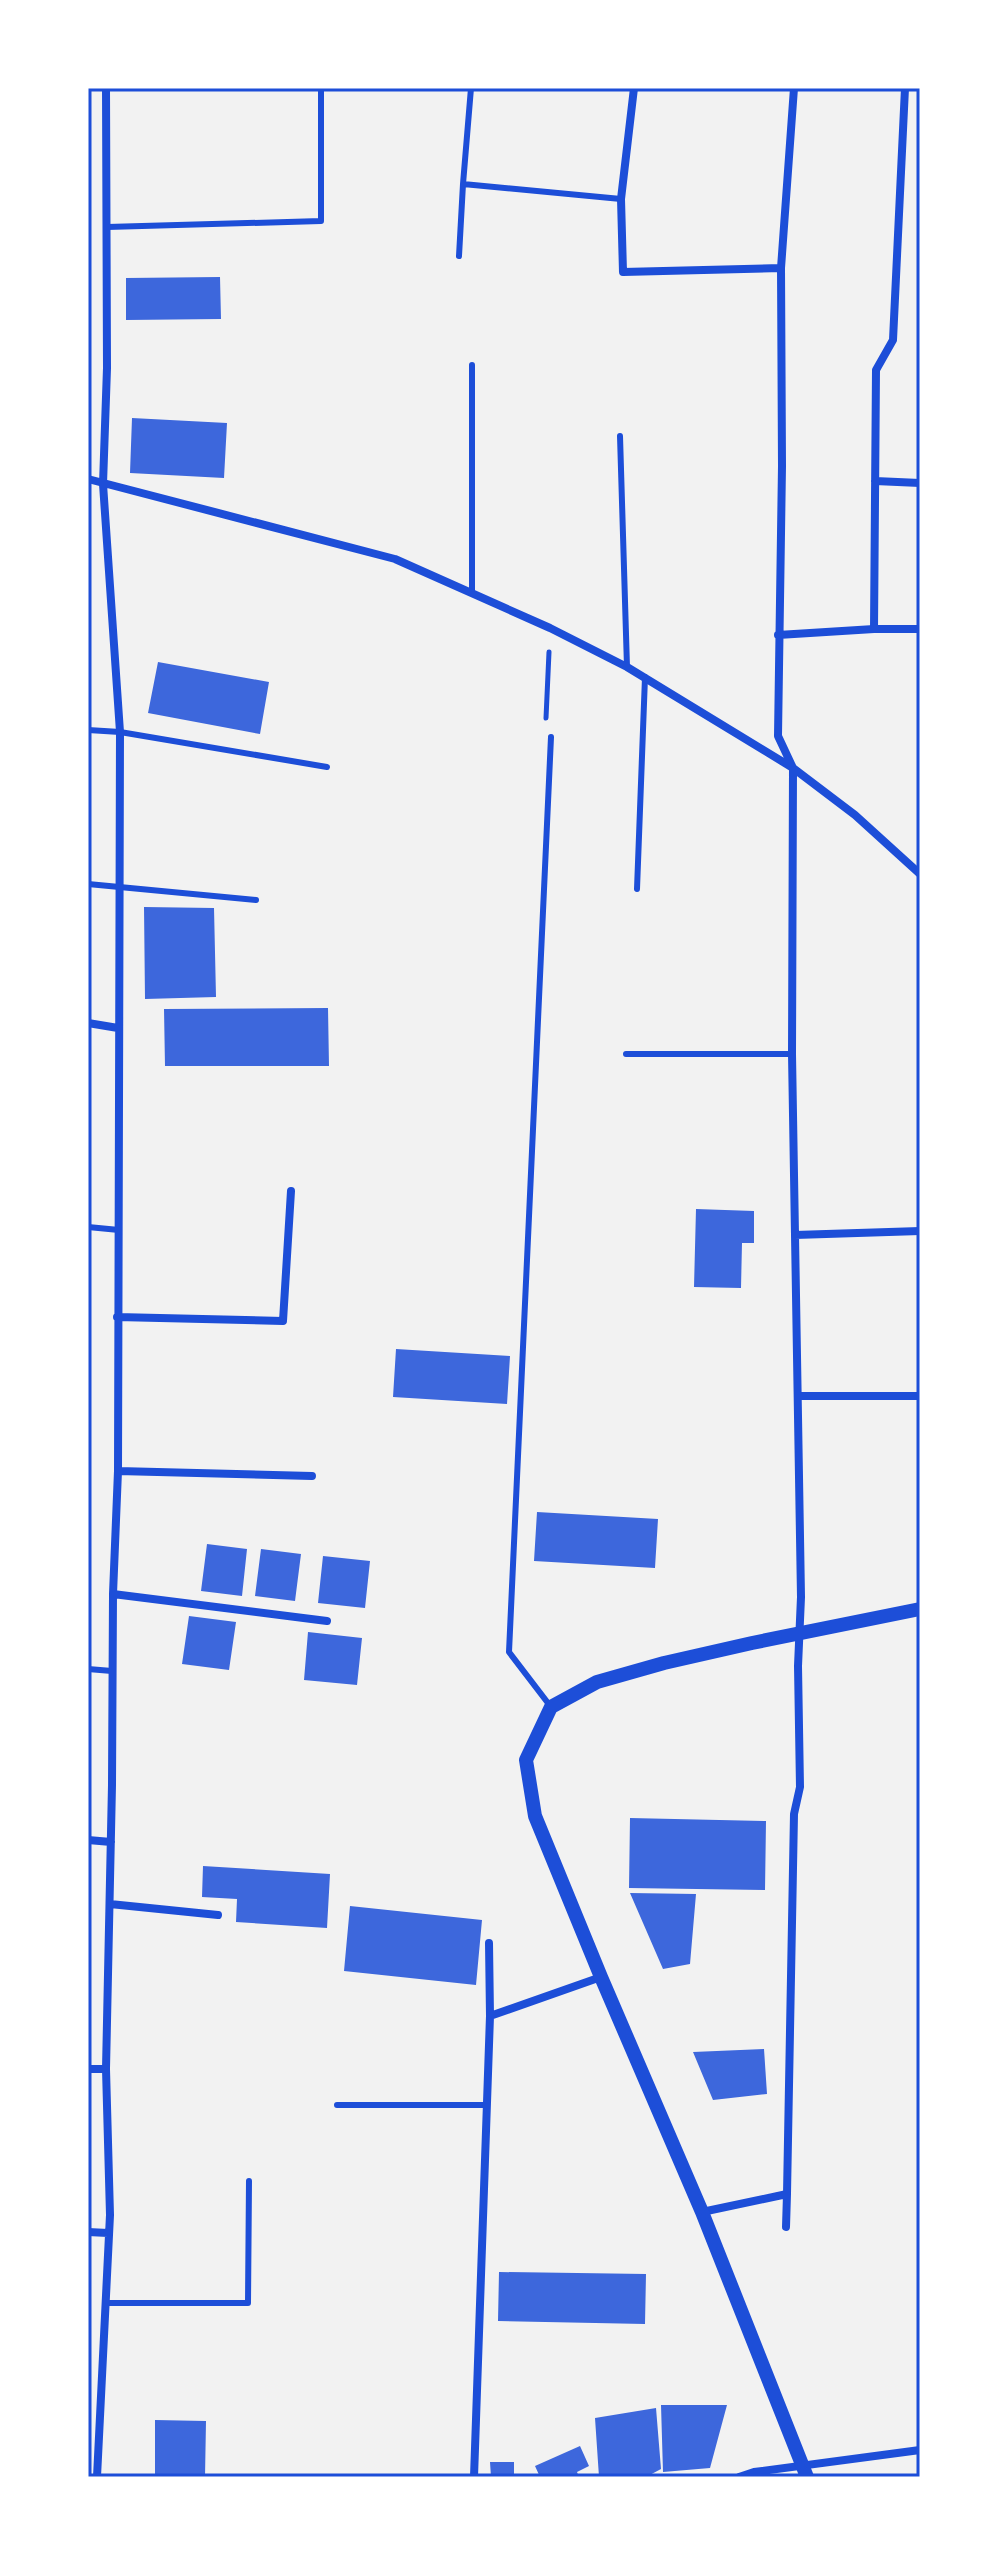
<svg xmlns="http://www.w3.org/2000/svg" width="1008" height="2565" font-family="'Golos Text',sans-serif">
<rect width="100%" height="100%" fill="#f2f2f2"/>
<path fill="#3d67dc" d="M220 277 221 319 126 320V278Z
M132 418 227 423 224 478 130 473Z
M158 662 269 682 260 734 148 713Z
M144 907 214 908 216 997 145 999Z
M328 1008 329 1066H165L164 1009Z
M696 1209 754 1211V1243H742L741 1288 694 1287Z
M396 1349 510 1356 507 1404 393 1397Z
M537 1512 658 1519 655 1568 534 1561Z
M207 1544 247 1549 242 1596 201 1591Z
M261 1549 301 1554 295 1601 255 1596Z
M323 1556 370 1561 365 1608 318 1603Z
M189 1616 236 1622 229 1670 182 1664Z
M308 1632 362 1638 357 1685 304 1680Z
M630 1818 766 1821 765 1890 629 1888Z
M203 1866 330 1874 327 1928 236 1922 237 1899 202 1897Z
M630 1893 696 1894 690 1964 663 1969Z
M350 1906 482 1920 476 1985 344 1971Z
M88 1954 91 1955V1989H88Z
M764 2049 767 2094 713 2100 693 2052Z
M499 2272 646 2274 645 2324 498 2321Z
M661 2405H727L710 2468 663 2472Z
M656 2408 661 2469 646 2477H599L595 2418Z
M155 2420 206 2421 205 2477H155Z
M580 2446 589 2466 577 2472 579 2477H540L535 2466Z
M490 2462H514V2477H491Z"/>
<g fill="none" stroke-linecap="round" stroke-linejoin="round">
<path stroke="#1d4ed8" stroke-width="5" d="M546 718 549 652"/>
<path stroke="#1d4ed8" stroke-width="6" d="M471 88 463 184 621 199
M107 227 321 221V88
M459 256 463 184
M472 365V593
M620 436 627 667
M88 730 120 732 327 767
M551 737 509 1652 551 1707
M88 884 256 900
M637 889 645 677
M626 1054H792
M88 1227 119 1230
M88 1669 112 1671
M337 2105H487
M105 2303H248L249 2181"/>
<path stroke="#1d4ed8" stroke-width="8" d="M634 88 621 199 623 272 781 268
M88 479 395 559 550 628 627 667 793 768 855 815 920 874
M875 481 920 483
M874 629H920
M778 635 874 629 876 370 893 340 905 88
M88 1023 118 1028
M795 1235 920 1231
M117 1317 283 1321 291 1191
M798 1396H920
M118 1471 312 1476
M113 1594 327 1621
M88 1840 111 1842
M110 1904 218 1915
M489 1943 490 2016
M88 2069H106
M702 2212 787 2194 794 1814 800 1787 798 1666 801 1597 792 1054 793 768 778 736 782 466 781 268 794 88
M786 2227 787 2194
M88 2232 108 2233
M97 2477 110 2215 106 2069 112 1785 113 1594 118 1471 120 732 103 484 107 368 106 88
M474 2477 490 2016 601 1977
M739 2477 754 2472 920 2450"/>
<path stroke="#1d4ed8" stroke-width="14" d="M807 2477 702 2212 601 1977 535 1816 526 1760 551 1707 597 1682 664 1663 752 1643 920 1609"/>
</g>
<rect width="1008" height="2565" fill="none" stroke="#ffffff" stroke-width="180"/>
<rect x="90" y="90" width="828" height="2385" fill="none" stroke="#1d4ed8" stroke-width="3"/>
</svg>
